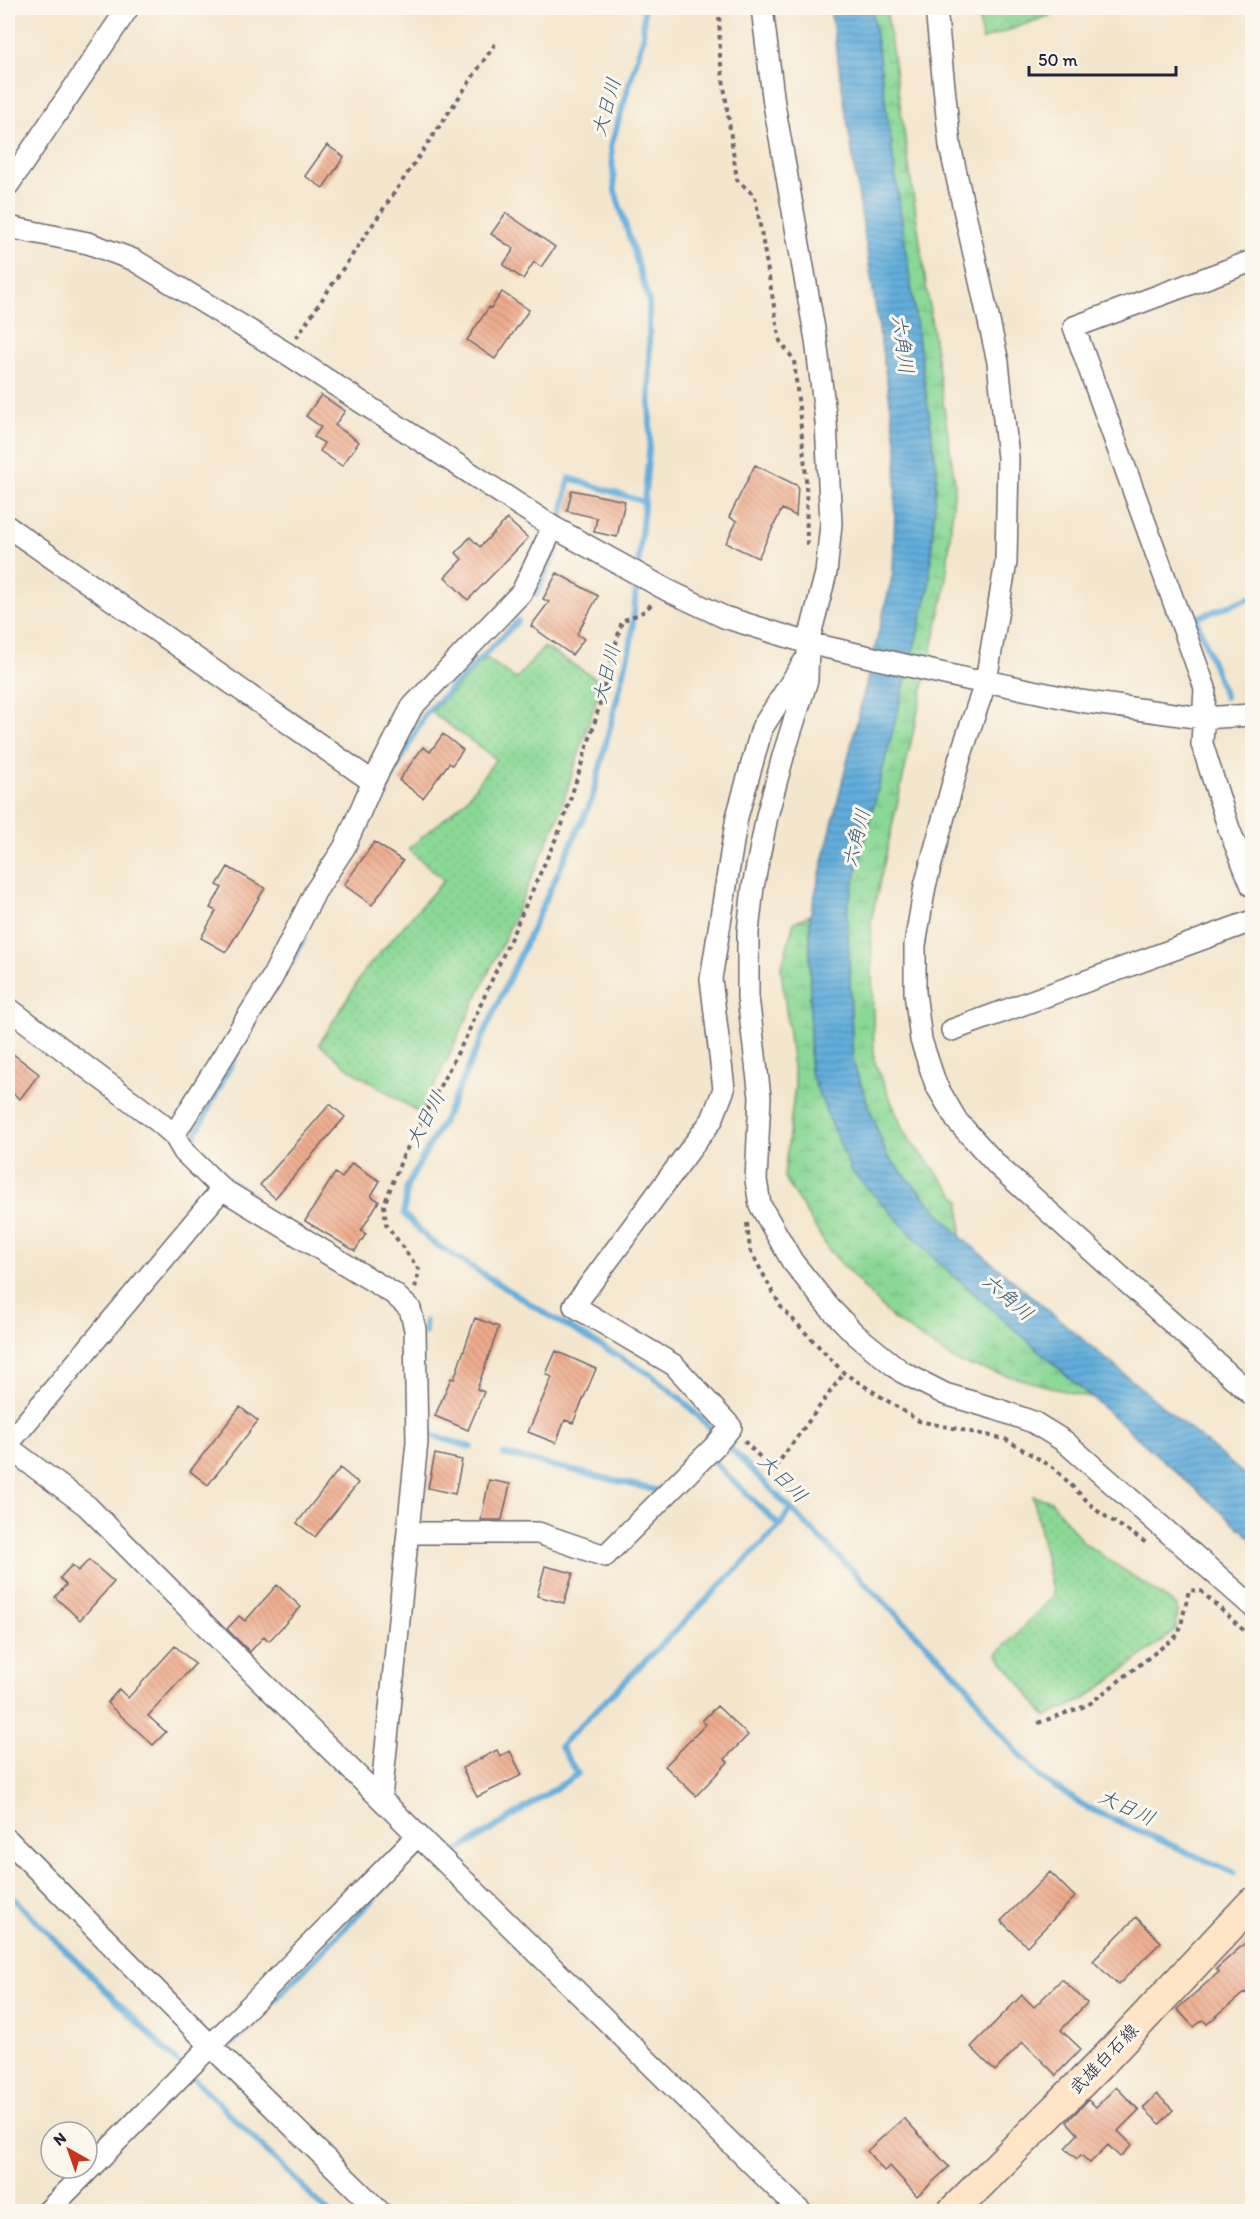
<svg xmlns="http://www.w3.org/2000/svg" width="1260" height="2219" font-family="Itim,'Klee One',sans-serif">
<defs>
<pattern id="grass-dots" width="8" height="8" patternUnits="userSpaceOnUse" patternTransform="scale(1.5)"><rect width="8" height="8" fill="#8ad896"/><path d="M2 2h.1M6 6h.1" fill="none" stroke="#77b982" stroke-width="1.8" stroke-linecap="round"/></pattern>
<pattern id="wetland-marsh" width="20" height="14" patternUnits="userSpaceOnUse" patternTransform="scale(1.5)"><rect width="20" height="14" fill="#8ad896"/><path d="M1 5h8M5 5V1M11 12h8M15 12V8" fill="none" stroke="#77b982"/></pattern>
<pattern id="water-rules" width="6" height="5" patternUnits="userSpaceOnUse" patternTransform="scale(1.5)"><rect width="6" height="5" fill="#63aedc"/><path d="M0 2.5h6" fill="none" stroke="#518db4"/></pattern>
<pattern id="building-back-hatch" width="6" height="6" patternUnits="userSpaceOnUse" patternTransform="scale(1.5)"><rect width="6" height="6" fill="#edaa8c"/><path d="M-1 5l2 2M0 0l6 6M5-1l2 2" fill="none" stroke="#cb927a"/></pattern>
</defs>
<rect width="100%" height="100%" fill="#fbf7ec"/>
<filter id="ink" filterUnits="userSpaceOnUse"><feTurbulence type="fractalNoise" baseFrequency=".0167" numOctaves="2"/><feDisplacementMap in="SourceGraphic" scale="12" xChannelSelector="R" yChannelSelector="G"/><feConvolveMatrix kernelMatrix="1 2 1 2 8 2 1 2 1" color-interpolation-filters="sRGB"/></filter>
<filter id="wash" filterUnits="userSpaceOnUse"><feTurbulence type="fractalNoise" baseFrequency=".008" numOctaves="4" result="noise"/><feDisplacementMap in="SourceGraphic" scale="24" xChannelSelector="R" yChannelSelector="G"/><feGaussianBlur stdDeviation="1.35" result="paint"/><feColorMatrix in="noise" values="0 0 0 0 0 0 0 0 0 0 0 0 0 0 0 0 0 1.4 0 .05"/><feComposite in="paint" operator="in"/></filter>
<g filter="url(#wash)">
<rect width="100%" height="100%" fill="#f4e6cd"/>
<path fill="url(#grass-dots)" stroke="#567d68" stroke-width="1.5" d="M978 8H1070L982 40Z
M544 647 602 682 558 818 504 940 421 1114 348 1068 319 1044 365 970 444 880 408 849 464 802 496 759 431 712 486 658 516 679Z
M1033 1496 1051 1501 1084 1543 1177 1606 1176 1630 1085 1699 1046 1717 997 1654 1053 1596Z"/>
<path fill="url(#wetland-marsh)" stroke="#567d68" stroke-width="1.5" d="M872 8H886L955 484 945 590 871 921 874 1060 905 1134 960 1201 961 1237 887 1156 853 1063 847 909 929 589 937 471Z
M810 915V1072L936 1260 1094 1399 957 1362 893 1319 829 1250 784 1177 795 1084 781 969 794 922Z"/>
<path fill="url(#water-rules)" stroke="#42688c" stroke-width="1.5" d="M830 8H872L937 471 929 589 847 909 853 1063 887 1156 961 1237 1252 1481V1539L936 1260 851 1171 810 1072V915L893 573 897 448Z"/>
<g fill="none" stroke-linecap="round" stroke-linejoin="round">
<path stroke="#63aedc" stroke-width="6" d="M644 8 643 38 611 146 615 191 649 301 650 440 631 643 592 799 446 1116 407 1186 404 1214 429 1240 551 1317 653 1376 682 1400 965 1683 1001 1734 1041 1778 1088 1808 1234 1873
M562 517 569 478 644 502
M536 595 557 550
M1225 697 1196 618 1252 597
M370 819 425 714 518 621
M316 911 334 881
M292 962 304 938
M189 1147 237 1053
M222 1176 251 1195
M425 1321V1333
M426 1427 427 1434 471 1447
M503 1454 659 1491 662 1487
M714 1462 780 1526
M458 1851 578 1774 560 1746 780 1526 790 1509
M8 1893 328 2212
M233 2043 413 1858"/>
</g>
<g id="blocks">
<path fill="url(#building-back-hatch)" d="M327 145 344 157 323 188 305 176Z
M506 213 555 247 541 267 534 262 523 279 503 265 514 249 491 234Z
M502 292 529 310 495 359 467 340 489 307 491 308Z
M321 395 345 411 335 425 359 442 342 466 320 451 324 443 314 437 321 427 306 416Z
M755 465 798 486 796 516 782 509 758 558 726 543 737 521 729 517Z
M572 490 625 501 617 537 594 532 597 518 567 511Z
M507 519 528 538 468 600 445 577 462 559 456 553 470 537 480 547Z
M557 573 598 596 577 634 584 639 572 655 531 626 549 602 543 599Z
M443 734 463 750 452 765 449 763 423 798 399 780 423 747 430 752Z
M374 842 403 861 372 905 344 885Z
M228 867 265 888 226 952 201 938 216 911 210 908 222 888 217 885Z
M8 1050 39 1074 20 1099 8 1090Z
M330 1104 345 1117 275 1198 260 1185Z
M352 1163 380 1181 371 1196 379 1201 361 1231 366 1234 355 1251 305 1221 335 1173 342 1178Z
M475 1318 499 1327 477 1389 484 1392 468 1430 435 1416 451 1378 454 1379Z
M556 1351 596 1369 573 1423 565 1420 556 1443 528 1432 552 1377 546 1374Z
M240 1407 258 1421 208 1485 190 1471Z
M435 1454 462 1460 455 1494 428 1488Z
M340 1468 358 1483 315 1537 297 1523Z
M489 1480 510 1484 502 1520H481Z
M89 1560 114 1582 80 1620 55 1597 66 1585 60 1578 72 1565 78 1571Z
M545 1566 573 1573 564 1603 537 1596Z
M277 1585 301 1607 269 1641 264 1636 250 1652 227 1629 239 1616 245 1621Z
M175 1646 195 1664 148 1716 166 1732 153 1745 107 1703 119 1689 128 1698Z
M717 1706 748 1735 725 1759 728 1762 696 1796 665 1766 706 1724 702 1721Z
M497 1750 500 1756 510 1751 522 1775 477 1797 462 1768Z
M1050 1872 1075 1897 1027 1946 1001 1921Z
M1136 1917 1161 1942 1118 1985 1093 1961Z
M1252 1937V2000L1245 1992 1207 2024 1203 2020 1194 2027 1177 2009 1219 1972 1216 1969Z
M1062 1979 1087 2003 1061 2030 1081 2049 1056 2075 1023 2042 995 2071 971 2047 1022 1995 1034 2007Z
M1116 2087 1139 2110 1118 2131 1132 2145 1120 2157 1108 2145 1090 2163 1081 2155 1077 2159 1065 2148 1078 2134 1067 2122 1088 2100 1096 2107Z
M1157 2094 1173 2110 1160 2124 1143 2108Z
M904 2118 949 2167 917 2196 890 2166 884 2171 867 2151Z"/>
</g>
</g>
<g filter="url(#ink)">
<use href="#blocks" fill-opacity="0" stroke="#6c676e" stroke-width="1.5"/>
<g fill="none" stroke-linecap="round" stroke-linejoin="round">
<g stroke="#6c676e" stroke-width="24">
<path id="minor" d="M762 8 774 104 816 340 826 422 831 524 826 573 808 643 807 680 784 753 767 816 753 887 748 932V997L760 1097 756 1180 760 1205 792 1261 828 1306 855 1334 902 1372 945 1394 999 1410 1033 1422 1064 1441 1252 1606
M936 8 950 146 998 362 1008 458 1006 562 986 681 960 757 925 886 915 945V992L921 1040 936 1085 957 1121 998 1166 1252 1395
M8 185 128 8
M8 227 88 243 134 260 286 353 553 527 667 590 724 617 808 643 971 680 986 681 1080 701 1202 718 1252 715
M1252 261 1074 327 1205 688 1202 744 1229 829 1252 886
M8 527 373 782
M8 1008 159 1122 174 1135 184 1152 222 1189 394 1294 410 1309 415 1329 417 1442 381 1798
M952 1030 1252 921
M174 1135 272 978 315 892 344 848 373 782 412 707 522 592 553 527
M8 1444 222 1189
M8 1447 87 1506 260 1680 801 2212
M409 1533H538L605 1556 716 1445 731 1427 674 1365 574 1306 712 1120 724 1089 711 979 737 817 762 728 804 662
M8 1840 211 2046 380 2212
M47 2212 418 1835"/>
</g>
<g stroke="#6c676e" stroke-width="33">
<path id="secondary" d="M952 2212 1106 2058 1252 1903"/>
</g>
<path stroke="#6c676e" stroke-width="4" stroke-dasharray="4.5 4.5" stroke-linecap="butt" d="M719 8 720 57 737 180 755 196 780 341 794 360 806 476 807 546
M296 338 495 44
M747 1223 750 1250 781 1307 844 1373 919 1421 1005 1439 1054 1468 1096 1510 1148 1544
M415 1288 419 1270 386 1224 384 1205 403 1156 466 1037 562 825 594 725 622 621 643 612 653 603
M744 1441 773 1470 844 1373
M1038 1723 1088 1705 1179 1634 1189 1590 1201 1591 1252 1638"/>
<use href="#minor" stroke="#fff" stroke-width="21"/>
<use href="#secondary" stroke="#ffe4c6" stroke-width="30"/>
</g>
</g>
<g text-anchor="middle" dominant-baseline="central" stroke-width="6" stroke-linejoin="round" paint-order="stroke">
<g font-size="18" fill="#22223b" stroke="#fbf7ec">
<text transform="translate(1104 2059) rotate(-46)">武雄白石線</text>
</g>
<g font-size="20" font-style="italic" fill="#3c5a7b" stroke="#fbf7ec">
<text transform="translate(606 107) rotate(-74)">大日川</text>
<text transform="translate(903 344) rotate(82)">六角川</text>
<text transform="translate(606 674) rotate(-76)">大日川</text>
<text transform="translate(856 838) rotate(-76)">六角川</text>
<text transform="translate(425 1119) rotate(-62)">大日川</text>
<text transform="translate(1008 1297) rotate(41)">六角川</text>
<text transform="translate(783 1478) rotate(45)">大日川</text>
<text transform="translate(1127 1807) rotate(25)">大日川</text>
</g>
</g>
<rect width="1260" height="2219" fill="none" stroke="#fbf7ec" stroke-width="30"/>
<g transform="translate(69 2150) rotate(320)"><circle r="28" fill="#fbf7ec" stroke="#a4a2a5" stroke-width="1.5"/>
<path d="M0-4.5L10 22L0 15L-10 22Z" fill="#c8321e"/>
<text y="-9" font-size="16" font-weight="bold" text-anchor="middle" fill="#22223b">N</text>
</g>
<path d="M1029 66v9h147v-9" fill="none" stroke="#22223b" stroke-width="3"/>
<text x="1038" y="66" font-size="18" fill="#22223b" stroke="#fbf7ec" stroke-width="4.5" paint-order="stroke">50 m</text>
</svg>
